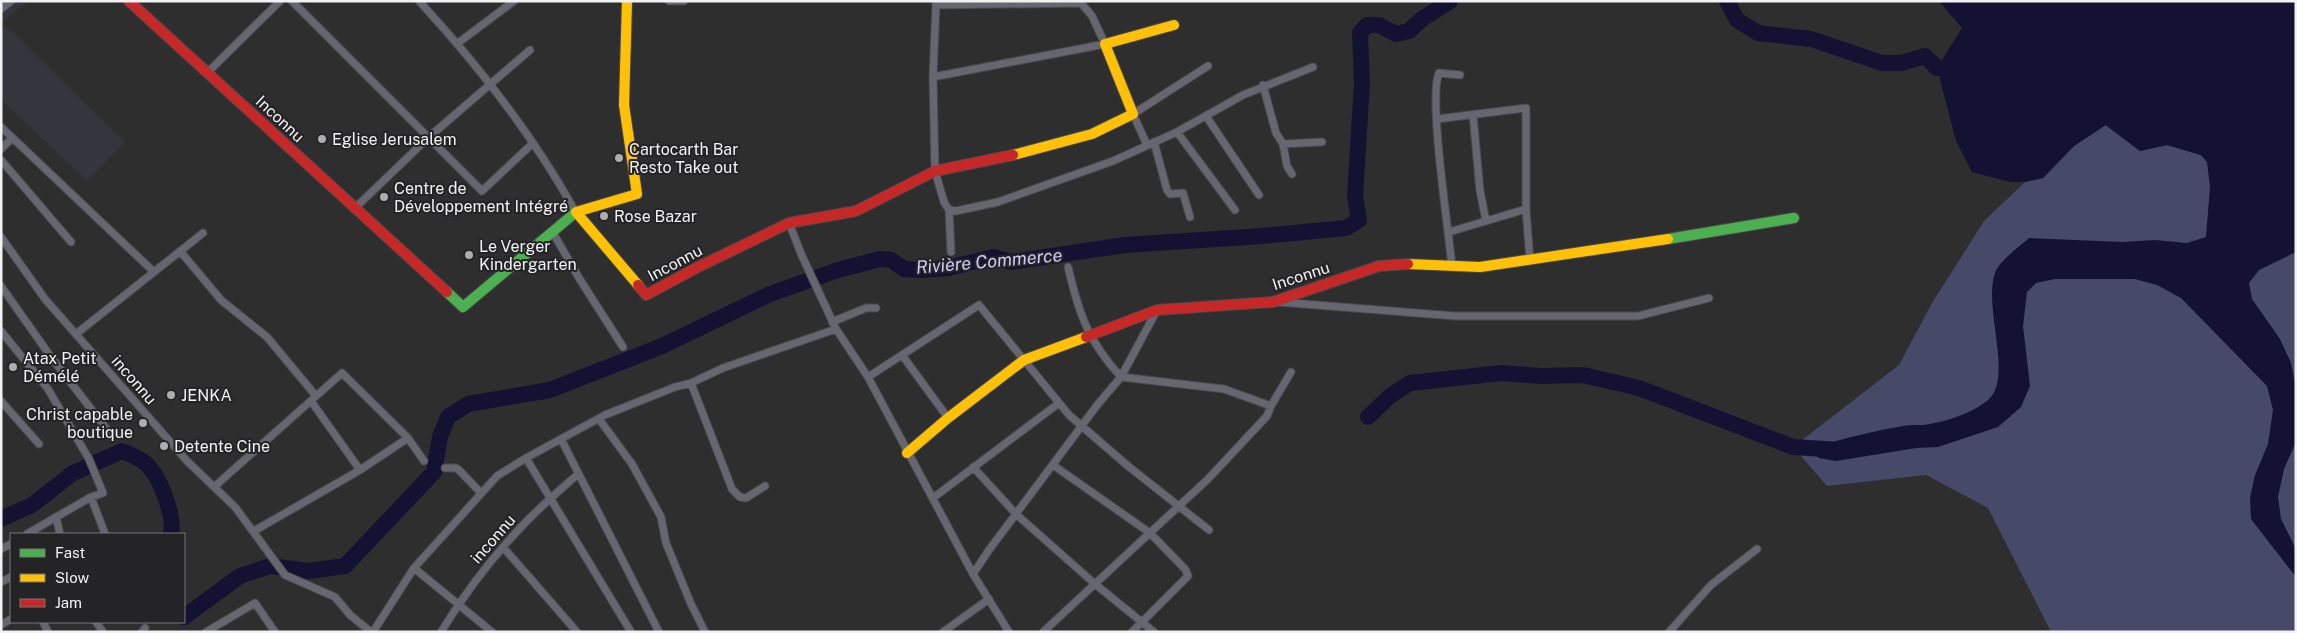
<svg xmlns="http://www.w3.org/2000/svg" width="2297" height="633" font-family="'Public Sans',sans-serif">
<rect width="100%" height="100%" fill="#2e2e2f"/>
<path fill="#35363d" d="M3 1H28L2 22 125 142 87 181 1 99V3Z"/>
<path fill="#464967" d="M2105 125 2140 151 2167 145 2201 155 2296 137V632H2051L1988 508 1926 475 1827 486 1793 447 1899 365 1932 303 1984 221 2025 182 2043 178 2074 146Z"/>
<path fill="#131233" d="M1939 1H2296V252L2259 270 2249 283 2252 299 2280 339 2291 363 2296 388V442L2284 469 2278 497 2281 519 2296 549V577L2251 519 2250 498 2255 475 2268 444 2273 410 2267 386 2181 298 2157 285 2135 279H2055L2036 283 2027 292 2023 326 2030 386 2021 407 1998 427 1938 447 1916 448 1836 461 1819 458 1814 454C1815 453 1817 449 1818 448 1827 441 1890 428 1903 426 1912 424 1921 426 1930 424 1948 421 1975 412 1989 399 2013 376 1983 307 1995 273 1998 262 2020 246 2029 238L2122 242 2155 240 2187 243 2206 237 2210 187 2207 162 2201 155 2167 145 2140 151 2106 125 2074 146 2043 178 2025 182H2010L1972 172 1956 141 1937 68 1962 28Z"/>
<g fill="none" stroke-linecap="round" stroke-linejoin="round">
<path stroke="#131233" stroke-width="16" d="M1727 1 1737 20 1758 33 1811 39 1882 63H1901L1925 56 1937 68
M1368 417 1390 396 1410 383 1501 373 1541 376 1583 375 1639 388 1793 447 1840 450
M1 519 32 505 73 473 122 451C129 454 138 457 144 462 159 473 175 516 171 534
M184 617 240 576 270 566 308 571 345 566 434 472 440 437 448 417 468 404 550 390 662 346 770 294 838 270 880 259 891 260 904 269 920 270 948 268 993 257 1011 262 1125 245 1262 236 1346 228 1359 220 1355 196 1362 83 1360 33 1367 25H1379L1396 34 1409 31 1422 19 1450 1"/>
<g stroke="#49494b" stroke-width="9">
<path id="street" d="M292 1 482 191 532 144
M419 1C478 65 533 135 575 211
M669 1H684
M936 5 933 77 935 171 944 202 949 210 956 211 998 202 1113 161 1177 132 1243 95 1313 67
M1 9 11 1
M458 43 514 1
M208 72 280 1
M933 77 1105 44 1092 16 1081 3 936 5V2
M1263 85 1276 133 1283 144 1287 166 1292 174
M1473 115 1480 191 1486 221
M1206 116 1259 195
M1437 119 1526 108V209L1530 261
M1 127 154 272
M1177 132 1235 210
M1154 142 1167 190 1170 194 1183 193 1190 217
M1283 144 1322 142
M1147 145 1133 114 1208 66
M1 149 12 138
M1 160 71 242
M354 209 429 137 530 50
M949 210 951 252
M789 223 802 256 836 329
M552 231 579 278 623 347
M1449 232 1526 209
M1 237 45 299 187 461 235 507 285 575 335 597 350 615 371 632
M180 251 221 300 267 337 316 396
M1452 267C1449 232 1428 97 1439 73L1460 75
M1 286 51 357 112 436
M1278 302 1455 316H1638L1709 298
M832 322 866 308H876
M1 331 48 389 89 459 103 493 91 497 105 534
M76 334 203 233
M902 355 948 418
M868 377 979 305 1069 415 1128 466 1209 530
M691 383 732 489 740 497 746 498 765 486
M1 401 39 444
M311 401 360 470
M1271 406 1291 372
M599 419 632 464 661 517 666 543 691 604 705 632
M561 439 659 632
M526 458 631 632
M1053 465 1150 533 1185 569 1188 576 1132 632
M973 467 1016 514 1095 584 1154 632
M445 468H456L459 470 480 492
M214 487 342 373 408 438 424 461
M933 498 1059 403
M56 517 60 534
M254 531 360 470 408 438
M27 534 91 497
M503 547 577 632
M1 549 11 544
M414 568 492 632
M973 574 989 550 1098 404 1121 377 1157 310
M1 582 11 577
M43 622 48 632
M96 622 103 632
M1 625 11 619
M142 632 145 628
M206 632 255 603 275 632
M373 632 414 568 497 476 526 458 605 415 675 387 691 383 723 368 836 329 868 377 973 574 1009 632
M441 632C465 593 493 556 525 523 541 506 560 490 578 474
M943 632 989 599
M1043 632 1208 479 1267 416 1271 406 1224 389 1121 377C1088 341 1079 314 1068 267
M1669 632 1711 585 1757 549"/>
</g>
<g stroke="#49494b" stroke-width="12">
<path id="fast" d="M1668 239 1794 218
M447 292 463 307 576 212"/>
</g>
<g stroke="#49494b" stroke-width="12">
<path id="slow" d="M627 1 624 105 637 194 576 212 638 285
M1013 155 1092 134 1133 114 1105 44 1174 25
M1408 264 1480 267 1668 239
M907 453 948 418 1024 360 1086 337"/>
</g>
<g stroke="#49494b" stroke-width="12">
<path id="jam" d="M129 1 447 292
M638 285 646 295 698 267 789 223 856 211 935 171 1013 155
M1086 337 1157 310 1273 302 1379 266 1408 264"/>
</g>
<use href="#street" stroke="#656670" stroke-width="7"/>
<use href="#fast" stroke="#4caf50" stroke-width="10"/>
<use href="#slow" stroke="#ffc107" stroke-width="10"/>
<use href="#jam" stroke="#c62828" stroke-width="10"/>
</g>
<g fill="#adadaf" stroke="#242426" stroke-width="2">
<circle cx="322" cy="139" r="5"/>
<circle cx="619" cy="158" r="5"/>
<circle cx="384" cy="197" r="5"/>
<circle cx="604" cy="216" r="5"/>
<circle cx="469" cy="255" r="5"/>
<circle cx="13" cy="367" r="5"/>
<circle cx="171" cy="395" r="5"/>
<circle cx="143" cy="423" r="5"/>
<circle cx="164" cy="446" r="5"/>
</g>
<g text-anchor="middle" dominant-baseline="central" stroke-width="4" stroke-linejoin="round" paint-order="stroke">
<g font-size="16" fill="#f2f2f4" stroke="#242426">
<text transform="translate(280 119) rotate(43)">Inconnu</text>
<text transform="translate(675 263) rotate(-28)">Inconnu</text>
<text transform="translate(1301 276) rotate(-18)">Inconnu</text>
<text transform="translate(134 380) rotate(49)">inconnu</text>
<text transform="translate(493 539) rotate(-49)">inconnu</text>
</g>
<g font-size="16" fill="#f2f2f4" stroke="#242426" text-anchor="start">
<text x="332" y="139">Eglise Jerusalem</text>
<text x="629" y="149">Cartocarth Bar<tspan x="629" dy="18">Resto Take out</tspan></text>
<text x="394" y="188">Centre de<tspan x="394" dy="18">Développement Intégré</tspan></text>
<text x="614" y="216">Rose Bazar</text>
<text x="479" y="246">Le Verger<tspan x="479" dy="18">Kindergarten</tspan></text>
<text x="23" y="358">Atax Petit<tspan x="23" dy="18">Démélé</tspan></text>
<text x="181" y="395">JENKA</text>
<text x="133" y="414" text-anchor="end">Christ capable<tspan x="133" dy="18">boutique</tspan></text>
<text x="174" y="446">Detente Cine</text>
</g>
<g font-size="18" font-style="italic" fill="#c9cffa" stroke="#242426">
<text transform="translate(989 261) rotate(-5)">Rivière Commerce</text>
</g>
</g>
<rect width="2297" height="633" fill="none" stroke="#f2f2f4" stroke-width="5"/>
<rect x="10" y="533" width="175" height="90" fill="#242426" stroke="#767678"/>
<rect x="20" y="549" width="25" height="8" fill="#4caf50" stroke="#767678"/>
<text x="55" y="558" font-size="15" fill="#f2f2f4">Fast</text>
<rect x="20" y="574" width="25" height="8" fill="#ffc107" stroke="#767678"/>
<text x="55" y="583" font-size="15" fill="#f2f2f4">Slow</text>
<rect x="20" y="599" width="25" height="8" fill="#c62828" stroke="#767678"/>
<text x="55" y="608" font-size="15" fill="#f2f2f4">Jam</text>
</svg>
